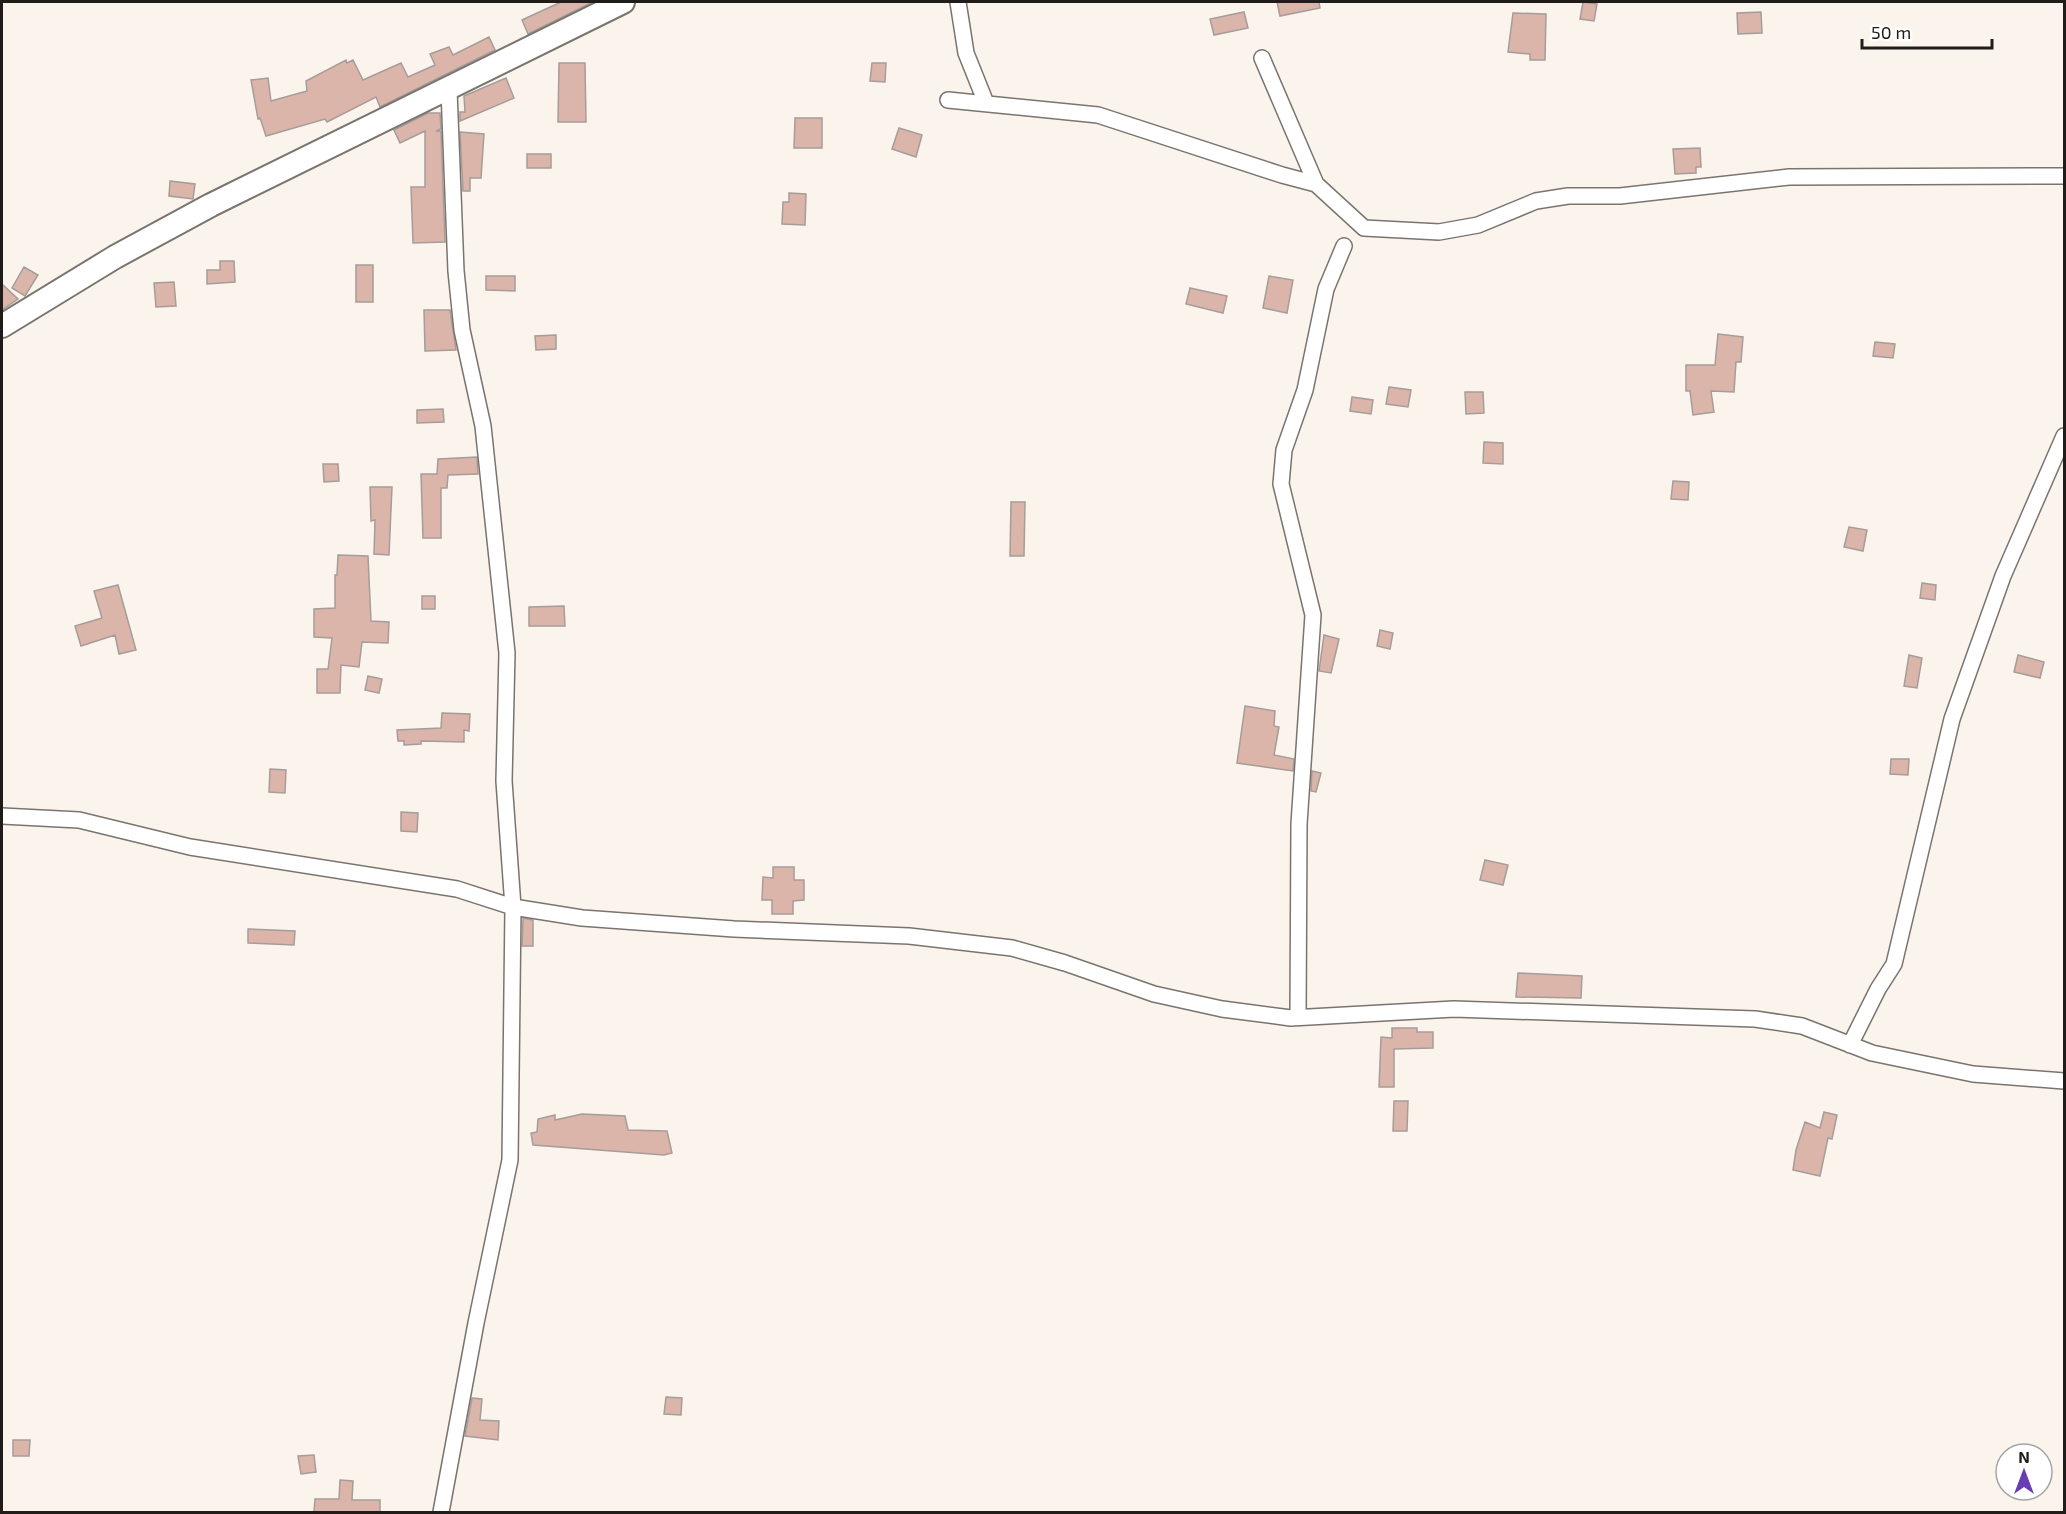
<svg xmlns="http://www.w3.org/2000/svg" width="2066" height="1514" font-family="'Exo 2',sans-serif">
<rect width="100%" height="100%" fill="#fbf4ed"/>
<path fill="#dbb5a9" stroke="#a69c99" stroke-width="1.5" d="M561 2H593L528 34 522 20Z
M1277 2H1319L1320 8 1280 16Z
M1583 2 1597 4 1594 21 1580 19Z
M1244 12 1248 28 1214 35 1210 19Z
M1761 12 1762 33 1738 34 1737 13Z
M1513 13 1546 14 1545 60H1530V54L1508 52Z
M489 37 495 50 380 107 376 97 327 122 325 119 266 136 260 118 258 119 251 80 268 78 271 101 307 91 306 81 346 60 347 63 353 60 363 80 401 63 408 77 435 65 430 54 449 47 453 55Z
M559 63H585L586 122H558Z
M872 63H886L885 82 870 81Z
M506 78 514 98 460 121V112H465L464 96Z
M428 113H440L441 129 436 131H441L445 242 413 243 411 187H425V131L400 143 394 130Z
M795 118H822V148H794Z
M899 128 922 135 916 157 892 149Z
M460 132 484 134 481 178H470V191H463Z
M1700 148 1701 167H1696V173L1675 174 1673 149Z
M527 154H551V168H527Z
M170 181 195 184 193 199 169 196Z
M789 193 806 194 805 225 782 224 783 202H789Z
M220 261H234L235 282 207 284V270H220Z
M356 265H373V302H356Z
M24 267 38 275 25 296 12 288Z
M486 276H515V291L486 290Z
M1269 276 1293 280 1287 313 1263 308Z
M174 282 176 306 156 307 154 283Z
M2 284 18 299 2 310Z
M1190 288 1227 296 1223 313 1186 304Z
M424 310H450L456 350 425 351Z
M1718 334 1743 337 1741 362H1736L1734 392 1711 391 1714 412 1693 415 1690 391H1686V365H1715Z
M556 335V349L536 350 535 336Z
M1875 342 1895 344 1893 358 1873 356Z
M1389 387 1411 390 1408 407 1386 404Z
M1465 392H1483L1484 413 1466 414Z
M1352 397 1373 400 1371 414 1350 411Z
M443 409 444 422 417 423V410Z
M1484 442 1503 443V464L1483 463Z
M477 457 478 474 448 475 447 488H441V538H423L421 474H437L438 459Z
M323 464H338L339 481 324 482Z
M1673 481 1689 482 1688 500 1671 499Z
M370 487H392L389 555 374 554 375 520 371 521Z
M1011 502H1025L1024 556H1010Z
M1849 527 1867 530 1863 551 1844 547Z
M338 555 368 556 371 621 389 622 388 643 362 642 359 667 341 665 340 693H317V669H328L332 638 314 637V609L335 608V575H337Z
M1922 583 1936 585 1935 600 1920 598Z
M118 585 136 650 119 654 115 635 81 646 75 626 102 618 94 591Z
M422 596H435V609H422Z
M564 606 565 626H529V607Z
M1380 630 1393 633 1390 649 1377 646Z
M1324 635 1339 639 1331 673 1319 671Z
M1909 655 1922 658 1917 688 1904 686Z
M2018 655 2044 662 2040 678 2014 672Z
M368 676 382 679 379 693 365 690Z
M1245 706 1275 711 1274 726 1279 727 1274 755 1294 759 1293 771 1237 763Z
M442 713 470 714 469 731 464 730V742L421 741V744L404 745V741H398L397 730 441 728Z
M1891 759H1909L1908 775 1890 774Z
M270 769 286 770 285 793 269 792Z
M1312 771 1321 773 1316 792 1311 791Z
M401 812 418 813 417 832 401 831Z
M1485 860 1508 865 1503 885 1480 880Z
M773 867H794V880H804V900L793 901V914H772V900H762L763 877 773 878Z
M523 918 533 920V946H522Z
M248 929 295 931 294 945 248 943Z
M1518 973 1582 976 1581 998 1516 997Z
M1392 1028H1417V1032H1433V1048L1394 1049V1087H1379L1381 1037 1392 1038Z
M1394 1101H1408L1407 1131H1393Z
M1824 1112 1837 1115 1832 1139 1828 1138 1820 1176 1793 1170 1796 1150 1805 1122 1820 1128Z
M582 1114 625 1116 628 1130 667 1131 672 1153 664 1155 533 1145 531 1133 537 1132 538 1119 555 1115V1120Z
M666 1397 682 1398 681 1415 664 1414Z
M472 1398 482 1399 480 1420 499 1421 498 1440 465 1436Z
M13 1440H30L29 1456H13Z
M314 1455 316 1472 301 1474 298 1456Z
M340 1480 353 1481 352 1500H380V1512H314L315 1499H339Z"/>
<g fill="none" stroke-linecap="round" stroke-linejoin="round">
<g stroke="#7a746e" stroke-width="18">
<path id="street" d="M958 2 966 53 986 103
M1262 58 1316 184 1364 228 1439 232 1478 225 1536 201 1568 196H1620L1789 177 2064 176
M948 100 1098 115 1282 175 1316 184
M2 816 79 820 190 847 457 889 513 907 582 918 734 929 909 936 1012 948 1065 963 1154 994 1222 1009 1291 1018 1454 1009 1755 1019 1802 1026 1872 1053 1973 1074 2064 1081
M1298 1017 1299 824 1313 615 1281 484 1284 450 1305 390 1326 289 1344 246
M1850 1045 1878 989 1894 964 1952 719 2003 576 2064 436
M441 1512 476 1323 510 1160 513 907 504 781 507 653 483 426 462 330 456 271 449 90"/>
</g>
<g stroke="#7a746e" stroke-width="26">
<path id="secondary" d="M2 326 115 257 211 205 623 2"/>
</g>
<use href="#street" stroke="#fff" stroke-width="15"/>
<use href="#secondary" stroke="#fff" stroke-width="22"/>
</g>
<rect width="2066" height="1514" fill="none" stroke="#1f1c1a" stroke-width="6"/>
<g transform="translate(2024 1472)"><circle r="28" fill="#ffffff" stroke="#a5a4a3" stroke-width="1.5"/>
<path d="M0-4.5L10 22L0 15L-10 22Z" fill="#6a3db4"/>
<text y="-9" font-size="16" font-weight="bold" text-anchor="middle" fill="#1f1c1a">N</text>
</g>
<path d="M1862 39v9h130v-9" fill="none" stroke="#1f1c1a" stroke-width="3"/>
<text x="1871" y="39" font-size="18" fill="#1f1c1a" stroke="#ffffff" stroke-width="4.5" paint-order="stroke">50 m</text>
</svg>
